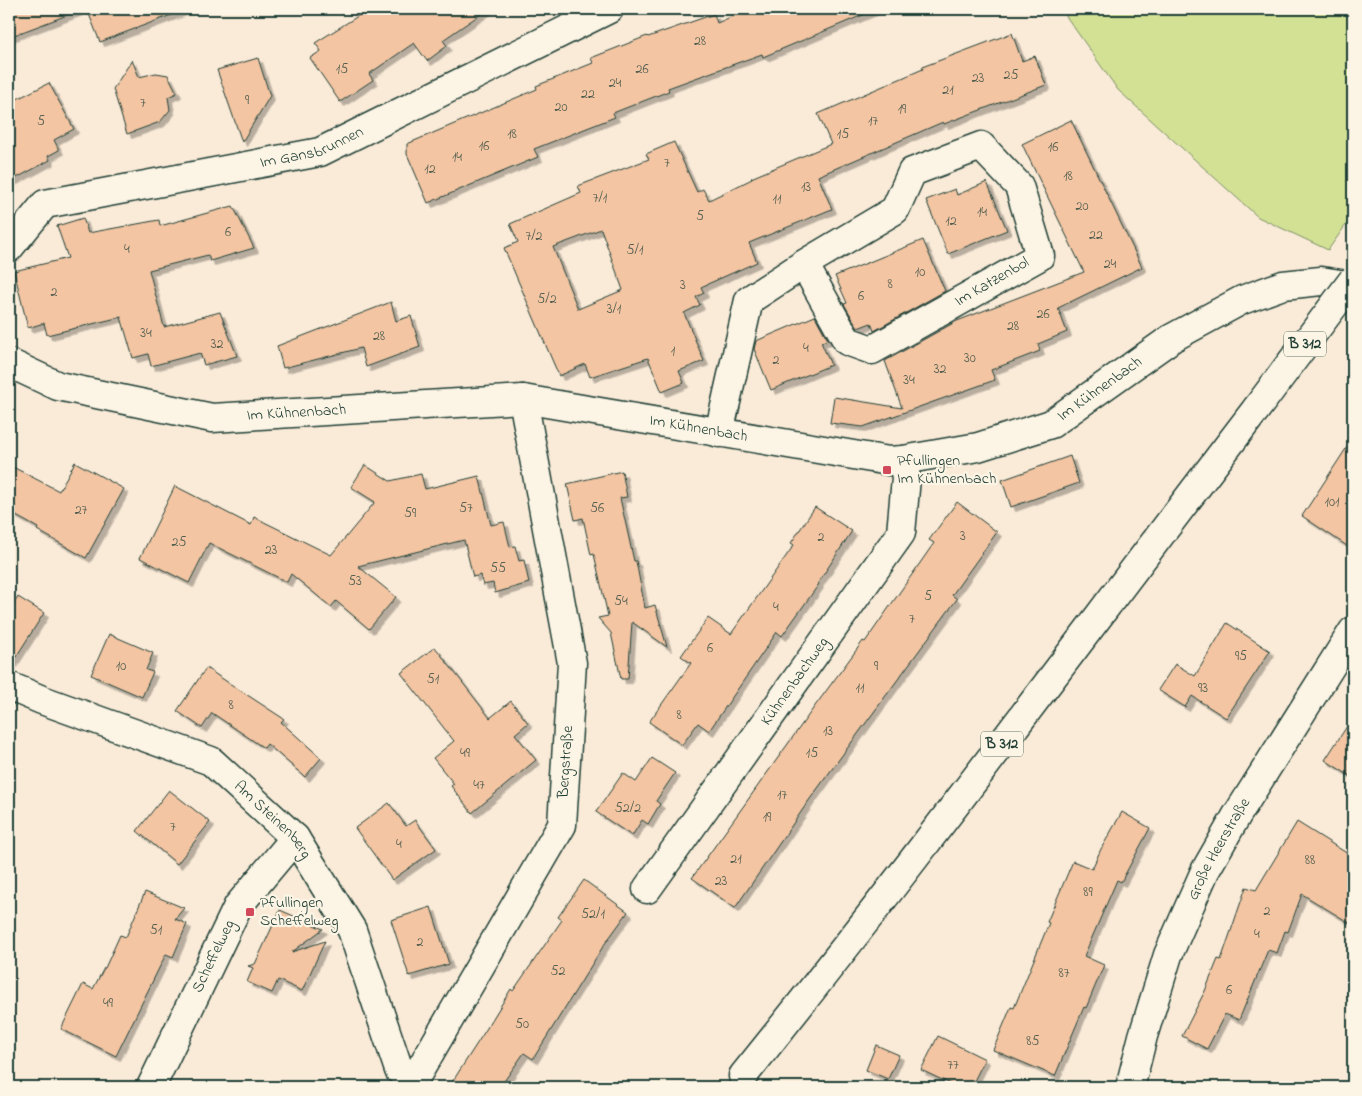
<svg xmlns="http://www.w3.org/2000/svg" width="1362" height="1096" font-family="'Indie Flower',sans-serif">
<defs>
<filter id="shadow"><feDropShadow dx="4.5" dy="4.5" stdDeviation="0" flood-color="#0004"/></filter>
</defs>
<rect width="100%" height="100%" fill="#faebd8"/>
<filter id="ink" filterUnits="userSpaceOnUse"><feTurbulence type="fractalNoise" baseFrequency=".02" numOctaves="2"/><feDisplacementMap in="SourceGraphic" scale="10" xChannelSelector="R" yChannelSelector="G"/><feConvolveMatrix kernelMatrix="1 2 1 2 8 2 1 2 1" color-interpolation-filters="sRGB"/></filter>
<g filter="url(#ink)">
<path fill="#d3e195" stroke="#798f64" d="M1061 9H1353V215L1328 250 1258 217 1118 90Z"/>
<path fill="#f3c5a3" stroke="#1f3d34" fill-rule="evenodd" filter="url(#shadow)" d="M9 9H77L78 11 9 37Z
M87 9H181L182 11 100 42Z
M369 9H488L443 40 447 46 427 61 414 43 369 74 373 80 340 102 310 58 321 51 315 43Z
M749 9H877L763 57 762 54 668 88 669 91 613 113 615 117 534 149 538 157 428 203 407 154V144L537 89 536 86 593 63 591 58 647 36 648 37 714 14 717 23Z
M1012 33 1022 61 1035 56 1046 85 944 124 943 122 818 176 832 209 749 243 757 262 701 287 704 293 696 297 700 305 684 313 704 361 679 371 684 383 662 392 648 358 590 377 585 364 559 376 504 248 518 242 510 224 581 193 578 186 649 159 646 154 674 142 697 192 703 189 709 200 752 179 751 178 831 144 818 114 923 69 922 67ZM601 229 623 290 578 309 553 247Z
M258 58 270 96 242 142 217 70Z
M132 60 139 77 156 73 168 75 177 93 168 97 170 110 160 122 127 134 113 89Z
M49 83 74 129 54 140 59 150 48 156 50 160 9 182V103Z
M1071 120 1142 267 1058 308 1067 332 1038 344 1040 351 991 370 995 380 863 427 830 423 834 397 902 408 885 361 957 321 1084 272 1022 144Z
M987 182 1007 230 948 254 926 200 955 189 957 195Z
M233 206 254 248 210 261 208 255 149 270 164 327 220 312 237 356 204 365 200 353 151 366 148 354 133 358 121 317 47 335 44 323 28 328 14 271 68 258 57 226 83 218 88 233 159 220 160 226Z
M923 240 945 291 874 331 871 323 858 328 844 304 847 303 835 276Z
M391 302 396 321 411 316 420 347 366 367 361 348 283 368 277 346Z
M815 316 828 340 821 342 831 365 771 390 754 349 756 341Z
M1353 438V550L1302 516Z
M1070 456 1079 483 1011 507 1002 480Z
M75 462 124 489 86 558 37 530 38 528 9 512V465L59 491Z
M365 465 390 481 421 474 425 489 479 476 491 525 504 522 510 547 515 546 519 561 524 560 529 583 495 593 493 583 483 585 480 575 473 577 464 540 358 566 396 597 369 629 336 601 331 607 291 574 287 582 209 543 189 583 140 558 175 486 251 525 254 517 331 555 375 502 351 487Z
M622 471 627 497 620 498 634 561H636L645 608 655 605 667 647 632 622 628 679H621L611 633 598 618 608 616 594 554 591 555 583 518 575 520 567 484Z
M957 502 997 532 952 595 957 599 810 799 735 908 692 878 815 706 863 641 865 642 934 543 929 540Z
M815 507 852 531 818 583 819 584 782 636 777 632 709 731 698 723 682 745 649 722 691 663 681 656 708 618 731 634 794 545 791 543Z
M18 597 44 613 9 668V613Z
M1227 623 1270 651 1226 718 1192 696 1185 707 1158 690 1175 664 1195 676Z
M109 634 153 653 146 670 153 672 142 697 91 675Z
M435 647 490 718 511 701 528 723 515 734 536 760 472 813 451 786 454 784 433 758 454 741 401 673Z
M206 668 284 719 281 722 321 758 305 777 267 744 264 748 212 713 202 728 177 711Z
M1353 717V778L1325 760Z
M652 758 675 773 656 801 660 804 648 824 642 820 632 836 596 812 623 773 636 782Z
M169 790 210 822 177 864 137 831Z
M389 803 406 826 415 820 436 849 392 880 355 828Z
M1122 812 1150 828 1121 882 1117 880 1084 956 1104 965 1086 1008 1084 1007 1055 1076 993 1050 1011 1007 1014 1008 1049 923 1047 922 1073 861 1092 869 1101 849Z
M1297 822 1353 857V925L1302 894 1288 932 1285 931 1277 953 1268 950 1239 1020 1225 1014 1207 1049 1182 1036 1205 991 1218 959 1221 960 1246 887 1256 890Z
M584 880 628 912 604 945 533 1059 524 1053 500 1087H449L487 1028 511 989 513 991 562 920 558 917Z
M145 892 184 908 175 919 187 924 173 957 166 954 116 1056 61 1029 83 984 93 989 104 968H105L120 935 126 937Z
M431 907 449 964 409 976 391 920Z
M280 910 323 929 292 952 325 941 302 991 278 980 272 993 247 982 253 968 248 966 255 964Z
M938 1036 985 1059 971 1087H957L921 1070Z
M876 1045 899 1055 888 1079 866 1070Z"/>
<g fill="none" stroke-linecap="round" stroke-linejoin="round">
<g stroke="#1f3d34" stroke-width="31">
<g id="minor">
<path id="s1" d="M9 248 45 204 320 152 609 9"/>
<path id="s2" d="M9 363 58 386 212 418 523 399 889 461 903 460 978 447 1051 424 1172 338 1242 300 1283 285 1321 281 1353 286"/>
<path d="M719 433 749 300 804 264 895 210 912 172 981 146 1019 186 1040 256 872 350 847 341 804 264"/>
<path id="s3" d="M9 686 42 700 211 761 295 838 352 930 399 1070 414 1079"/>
<path id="s4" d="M647 889 901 533 906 478 903 460"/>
<path id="s5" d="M151 1087 238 906 295 838"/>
<path id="s6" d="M410 1087 562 825 572 663 523 399"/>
<path id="s7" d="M1130 1087 1143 1036 1168 955 1205 871 1237 815 1353 631"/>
</g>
</g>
<g stroke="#1f3d34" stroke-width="31">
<path id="primary" d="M743 1076C919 858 1086 631 1257 408"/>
</g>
<use href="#minor" stroke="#fcf5e5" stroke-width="28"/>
<use href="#primary" stroke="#fcf5e5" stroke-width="28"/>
<g stroke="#1f3d34" stroke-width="31" stroke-linecap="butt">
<path id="primary-bridge" d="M1257 408 1353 280"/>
</g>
<use href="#primary-bridge" stroke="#fcf5e5" stroke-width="28"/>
</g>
</g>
<g fill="#d1495b" stroke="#fcf5e5" stroke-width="2">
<rect x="882" y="465" width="10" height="10" rx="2.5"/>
<rect x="245" y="907" width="10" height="10" rx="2.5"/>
</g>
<g text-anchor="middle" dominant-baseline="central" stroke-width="4.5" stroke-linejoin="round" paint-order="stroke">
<g font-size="14" fill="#545f50">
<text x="700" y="41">28</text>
<text x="342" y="69">15</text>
<text x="642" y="69">26</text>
<text x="1011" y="75">25</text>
<text x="978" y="78">23</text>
<text x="615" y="83">24</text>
<text x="948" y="90">21</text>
<text x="588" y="94">22</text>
<text x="247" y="100">9</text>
<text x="143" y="103">7</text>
<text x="561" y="107">20</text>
<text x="902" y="109">19</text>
<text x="41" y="121">5</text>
<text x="873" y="121">17</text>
<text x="512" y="134">18</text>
<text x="843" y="134">15</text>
<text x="484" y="146">16</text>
<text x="1053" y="147">16</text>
<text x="457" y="157">14</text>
<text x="667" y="163">7</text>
<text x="430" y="169">12</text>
<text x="1068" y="176">18</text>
<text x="806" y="187">13</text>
<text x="600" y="198">7/1</text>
<text x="777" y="199">11</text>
<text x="1082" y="206">20</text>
<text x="982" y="212">14</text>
<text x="700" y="216">5</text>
<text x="951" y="221">12</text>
<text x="228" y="232">6</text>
<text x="1096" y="235">22</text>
<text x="534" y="236">7/2</text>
<text x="127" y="249">4</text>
<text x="635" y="250">5/1</text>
<text x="1110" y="264">24</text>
<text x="920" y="272">10</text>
<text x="890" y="284">8</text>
<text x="683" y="285">3</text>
<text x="54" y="292">2</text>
<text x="861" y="296">6</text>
<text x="547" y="299">5/2</text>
<text x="614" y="309">3/1</text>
<text x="1043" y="314">26</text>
<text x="1013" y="326">28</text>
<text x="146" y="333">34</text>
<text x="379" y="336">28</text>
<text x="217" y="344">32</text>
<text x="806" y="348">4</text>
<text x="673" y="351">1</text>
<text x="970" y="358">30</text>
<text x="776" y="360">2</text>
<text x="940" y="369">32</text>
<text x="909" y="380">34</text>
<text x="1332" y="502">101</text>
<text x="466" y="508">57</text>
<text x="597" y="508">56</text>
<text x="81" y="510">27</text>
<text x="410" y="513">59</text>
<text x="963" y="536">3</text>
<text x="821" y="537">2</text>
<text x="179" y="542">25</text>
<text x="271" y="550">23</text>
<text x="498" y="568">55</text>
<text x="355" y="581">53</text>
<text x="928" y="596">5</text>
<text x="621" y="601">54</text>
<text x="776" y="607">4</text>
<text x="912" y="619">7</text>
<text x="710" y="648">6</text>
<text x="1241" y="656">95</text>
<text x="121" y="666">10</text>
<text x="876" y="666">9</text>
<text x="433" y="679">51</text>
<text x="860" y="688">11</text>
<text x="1203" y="688">93</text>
<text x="231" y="705">8</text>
<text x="679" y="715">8</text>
<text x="828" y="731">13</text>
<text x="465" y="753">49</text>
<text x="812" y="753">15</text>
<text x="479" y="785">47</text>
<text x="782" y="795">17</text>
<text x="628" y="808">52/2</text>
<text x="767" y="817">19</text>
<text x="173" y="827">7</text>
<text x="399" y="844">4</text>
<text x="736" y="859">21</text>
<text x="1310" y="860">88</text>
<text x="721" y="881">23</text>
<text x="1088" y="892">89</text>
<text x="1267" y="911">2</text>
<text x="593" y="914">52/1</text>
<text x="156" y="930">51</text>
<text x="1257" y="934">4</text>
<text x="420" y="942">2</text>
<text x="558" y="971">52</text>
<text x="1064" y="973">87</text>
<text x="1229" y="990">6</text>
<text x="108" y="1003">49</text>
<text x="522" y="1024">50</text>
<text x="1033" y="1041">85</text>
<text x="953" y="1065">77</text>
</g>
<g fill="#fcf5e5" stroke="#617469" stroke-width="1">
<rect x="1284" y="331.5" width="42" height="25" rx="4"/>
<rect x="981" y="731.5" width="42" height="25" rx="4"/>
</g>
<g font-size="15" font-weight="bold" fill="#1f3d34">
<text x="1305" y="344">B 312</text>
<text x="1002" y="744">B 312</text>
</g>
<g font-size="16" fill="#1f3d34" stroke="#fcf5e5">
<text stroke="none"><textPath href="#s1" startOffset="330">Im Gansbrunnen</textPath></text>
<text transform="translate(992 282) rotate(-30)">Im Katzenbol</text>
<text stroke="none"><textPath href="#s2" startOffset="1121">Im Kühnenbach</textPath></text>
<text stroke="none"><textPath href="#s2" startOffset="296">Im Kühnenbach</textPath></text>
<text stroke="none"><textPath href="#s2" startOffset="701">Im Kühnenbach</textPath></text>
<text stroke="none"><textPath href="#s4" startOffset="255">Kühnenbachweg</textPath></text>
<text stroke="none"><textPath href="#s6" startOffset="366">Bergstraße</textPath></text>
<text stroke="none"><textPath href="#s3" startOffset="301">Am Steinenberg</textPath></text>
<text stroke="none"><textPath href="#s7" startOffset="255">Große Heerstraße</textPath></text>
<text stroke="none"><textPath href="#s5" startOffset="145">Scheffelweg</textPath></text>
</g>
<g font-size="16" fill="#1f3d34" stroke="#fcf5e5" text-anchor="start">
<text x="897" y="461">Pfullingen<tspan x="897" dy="18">Im Kühnenbach</tspan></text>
<text x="260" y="903">Pfullingen<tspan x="260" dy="18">Scheffelweg</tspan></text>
</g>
</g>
<rect width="1362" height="1096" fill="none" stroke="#fcf5e5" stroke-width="30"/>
<rect x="15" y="15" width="1332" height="1066" fill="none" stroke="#1f3d34" stroke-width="2" filter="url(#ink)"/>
</svg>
